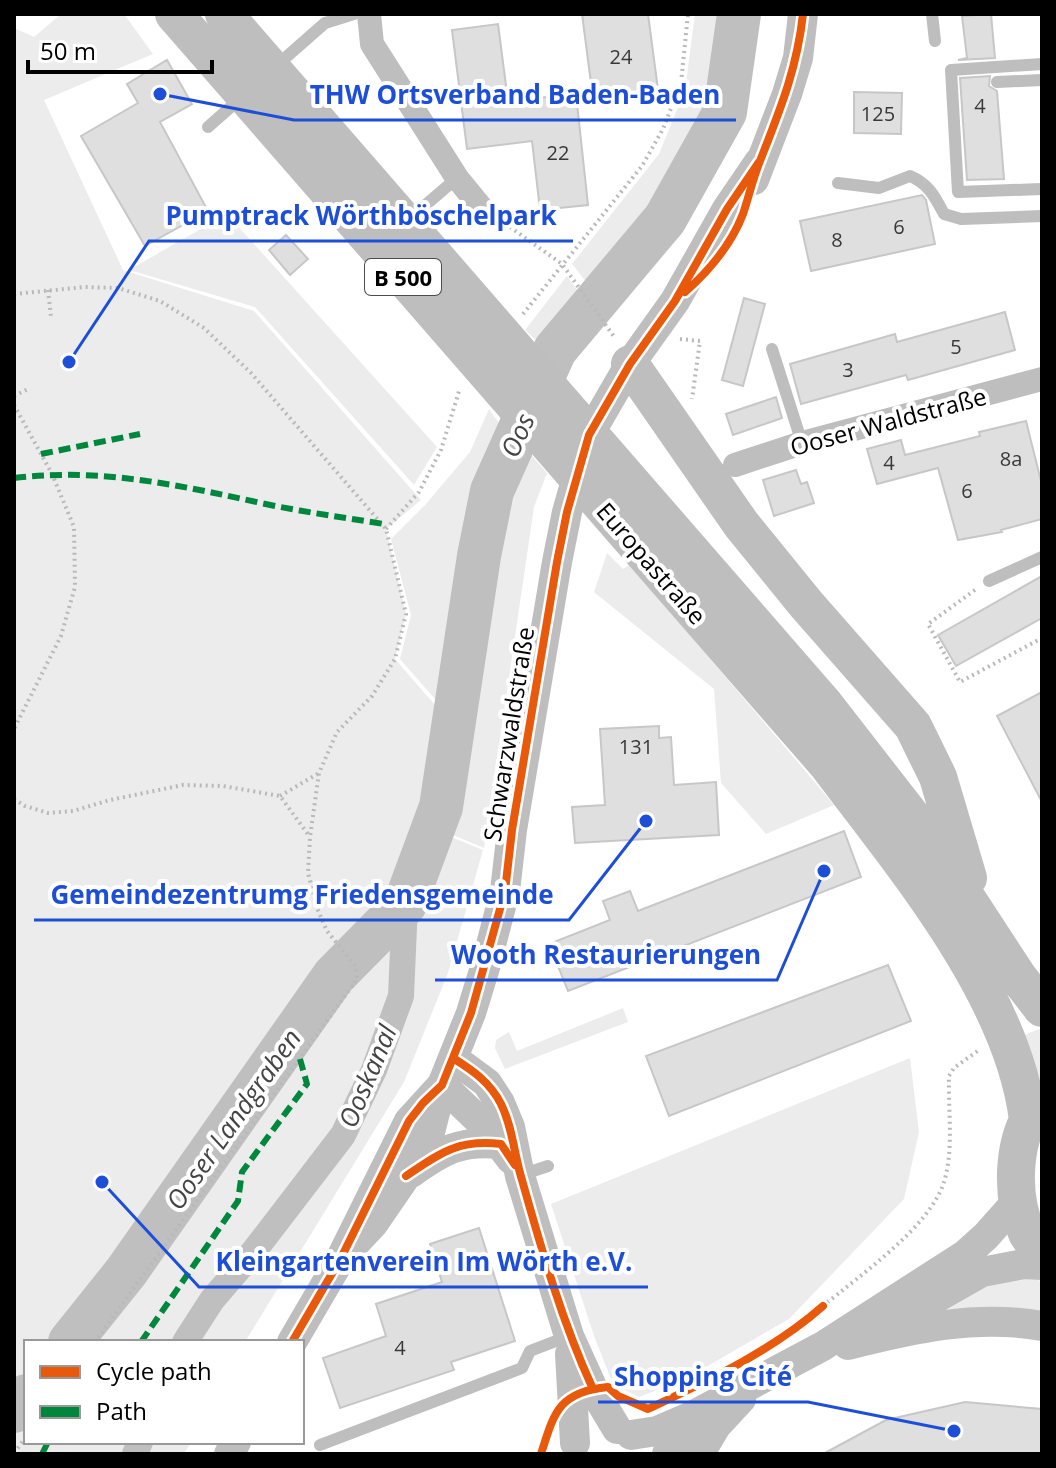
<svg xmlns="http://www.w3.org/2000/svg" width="1056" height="1468" font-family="'Open Sans',sans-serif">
<rect width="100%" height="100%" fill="#fff"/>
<path fill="#ececec" d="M61 14H124L153 54 44 100 123 270 254 311 421 500 386 529 406 614 395 659 441 712 437 772 391 907 346 963 360 975 414 914 449 836 483 850 448 973 404 1082 245 1342H26V1442H191L184 1454H14V28L34 37Z
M695 14H722L717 56 705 118 686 163 587 283 572 264 659 154 685 90Z
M227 214 437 447 414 485 255 307 129 270Z
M567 276 581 295 540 344 525 330Z
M489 409 504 430 450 602 441 706 400 659 411 615 391 539 425 505 470 452Z
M521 443 547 473 534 507 484 848 448 833 499 496Z
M607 553 623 569 630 564 834 805 766 834 721 783 714 689 594 592Z
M623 1008 628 1022 505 1069 495 1048 496 1040 509 1032 517 1051Z
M1039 1029 1042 1032V1081L1036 1085 1020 1037Z
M910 1058 919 1132 904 1199 789 1319 685 1379 639 1397 613 1384 594 1336 551 1204Z
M1028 1274 1042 1282V1314L925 1315 983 1281Z"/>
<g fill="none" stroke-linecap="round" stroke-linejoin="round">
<path stroke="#bfbfbf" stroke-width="26" d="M185 1342 212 1300 254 1251 343 1135 374 1070 401 996 405 904
M135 1454 140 1442"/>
<path stroke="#bfbfbf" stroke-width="44" d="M70 1342 126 1272 334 976 405 904 441 807 479 556 492 491 555 350 665 219 725 112 739 14
M14 1411 26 1396"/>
</g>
<path fill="#dfdfdf" stroke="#c7c7c7" stroke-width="2" d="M582 14H648L659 97 594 106Z
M991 14 995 58 958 60 967 58 962 16Z
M498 24 508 101 576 94 588 205 540 210 532 141 467 149 452 30Z
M167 60 192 104 160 122 208 211 145 246 81 136 138 103 127 84Z
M990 76 989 86 997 91 1004 179 967 180 960 78Z
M854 92 902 93 901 134 854 133Z
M922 195 926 200 935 244 811 271 800 221Z
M286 235 308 259 290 275 269 250Z
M744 298 765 304 743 386 722 380Z
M1005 312 1015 350 908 380 906 375 801 404 790 364 895 334 897 342Z
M776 397 782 418 733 435 726 414Z
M1026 421 1042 485V519L1001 530 1002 532 958 540 938 468 877 484 867 449 901 440 905 455 980 436 979 432Z
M796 470 801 484 807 482 814 503 774 516 763 480Z
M1042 576V618L956 666 938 635Z
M1042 692V802L997 716Z
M659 726V738L671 737 674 785 716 782 719 835 575 843 572 807 605 805 600 729Z
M844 831 861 877 568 991 549 944 610 920 603 901 630 891 638 911Z
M888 965 911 1021 669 1116 646 1056Z
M479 1228 515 1341 451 1362 454 1370 340 1408 323 1358 386 1336 376 1304 442 1282 430 1244Z
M965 1402 1042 1409V1454H823L886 1420Z"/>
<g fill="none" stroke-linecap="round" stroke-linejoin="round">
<path stroke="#b9b9b9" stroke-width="4" stroke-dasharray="2 4" stroke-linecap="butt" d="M500 220 562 264 615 338
M48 290 51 317
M14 294 85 287 118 288 160 301 204 328 251 373 386 529 406 614 395 659 372 696 337 732 319 773 310 837 308 873 317 908 327 931 356 967 357 979 95 1342
M523 314 642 166 663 129 681 83 688 14
M680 339 700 341 692 399
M14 396 30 388
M14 405 52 474 74 527 75 587 61 636 14 729
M386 529 419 492 441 450 460 388
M975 590 928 624 960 682 1042 638
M280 796 319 773
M14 799 25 806 48 813 73 811 110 800 183 785 223 786 280 796 310 837
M823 1306C859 1276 930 1227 944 1182 954 1150 948 1110 949 1076L954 1068 979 1050
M14 1453 26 1437"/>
<path stroke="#bebebe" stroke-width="12" d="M932 14 935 41
M1042 64 951 70 958 192 1042 189
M276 66 325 23 354 14
M997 82 1042 80
M208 127 242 97
M838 183 879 188 910 176C929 184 935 197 944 214L961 219 1042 216
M408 220 457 178
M772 349 802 443
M989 581 1042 557
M521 1175 548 1166
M320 1445 522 1368 530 1351 569 1336"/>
<path stroke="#bebebe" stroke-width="24" d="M369 14 372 44 457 178 480 206
M735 465 802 443 1042 379
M703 1454 719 1427 744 1400"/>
<path stroke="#bebebe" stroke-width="30" d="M754 180 787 94 798 58 803 14
M453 1058 487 1083 500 1103 510 1127 520 1176 569 1336 593 1389 617 1429
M442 1085 488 1129 511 1159
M411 1173C443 1150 460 1140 501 1144
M341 1258 373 1224 406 1176 430 1132 442 1085 471 1013 486 964 505 891 512 830 557 562 567 512 589 435 630 364 675 301 727 209 759 162
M901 1318 982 1272 1024 1264 1042 1265
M292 1342 341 1258 409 1121 440 1087
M848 1345C912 1329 976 1314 1042 1326
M570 1354 575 1443
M631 1435 657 1431 692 1416 823 1346 966 1254 986 1236 1018 1200
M229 1454 236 1442
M667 1454 712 1422"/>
<path stroke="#bebebe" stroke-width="38" d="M174 14 828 765C903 865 1013 994 1028 1120
M224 14 824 704 922 830 1018 977 1042 1008
M630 364 741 524 806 604 913 726 938 777 968 878
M1042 1101C1011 1132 1010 1195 1027 1233 1031 1240 1037 1246 1042 1253"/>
<path stroke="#00873e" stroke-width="6" stroke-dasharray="12 6" stroke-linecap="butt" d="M41 454 140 434
M14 478C106 467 186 487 275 506 311 513 347 518 384 524
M141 1342 238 1201 242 1172 307 1084 300 1059
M42 1454 48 1442"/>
<g stroke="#fff" stroke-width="13">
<path id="cycleway" d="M685 292C710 270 731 245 743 214 749 196 753 178 760 161 780 110 797 69 803 14
M453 1058C472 1070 490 1082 501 1104 513 1128 514 1155 522 1180 542 1251 562 1322 593 1389
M406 1176C440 1153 458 1139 501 1144L515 1165
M292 1342 341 1258 409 1121 423 1103 442 1085 471 1013 505 891 512 830 557 562 567 512 589 435 630 364 675 301 727 209 759 162
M541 1454C554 1413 558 1392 608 1387L618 1396 648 1409C709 1380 772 1351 823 1306"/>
</g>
<use href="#cycleway" stroke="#e8590c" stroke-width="8"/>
</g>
<g text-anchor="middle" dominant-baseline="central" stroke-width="8" stroke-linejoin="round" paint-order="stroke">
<g font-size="20" fill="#383838">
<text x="621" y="56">24</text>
<text x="980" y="105">4</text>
<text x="878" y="113">125</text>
<text x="558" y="152">22</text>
<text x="899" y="226">6</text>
<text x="837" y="239">8</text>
<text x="956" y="346">5</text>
<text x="848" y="369">3</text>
<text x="1011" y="458">8a</text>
<text x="889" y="462">4</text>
<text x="967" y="490">6</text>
<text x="636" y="746">131</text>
<text x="400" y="1347">4</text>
</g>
<rect fill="#fff" stroke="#4c4c4c" stroke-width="2" x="365" y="259" width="76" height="36" rx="6"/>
<g font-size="22" font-weight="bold" fill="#000">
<text x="403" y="277">B 500</text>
</g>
<g font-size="24" fill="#000" stroke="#fff">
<text transform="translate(888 421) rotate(-15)">Ooser Waldstraße</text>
<text transform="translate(652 563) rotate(49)">Europastraße</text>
<text transform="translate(508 734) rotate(-81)">Schwarzwaldstraße</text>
</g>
<g font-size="26" font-style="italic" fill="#444" stroke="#fff">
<text transform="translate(517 435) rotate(-66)">Oos</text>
<text transform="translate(367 1076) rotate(-67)">Ooskanal</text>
<text transform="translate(233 1119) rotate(-55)">Ooser Landgraben</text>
</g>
</g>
<path fill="none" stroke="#1d4ed8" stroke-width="3" d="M160 94L294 120H736M69 362L149 241H573M646 821L569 920H34M824 871L777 980H435M102 1182L199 1287H648M954 1431L808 1402H598"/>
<g fill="#1d4ed8" stroke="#fff" stroke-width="3">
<circle cx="160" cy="94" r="8"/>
<circle cx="69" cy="362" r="8"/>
<circle cx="646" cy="821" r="8"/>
<circle cx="824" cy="871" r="8"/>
<circle cx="102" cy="1182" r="8"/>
<circle cx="954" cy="1431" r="8"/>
</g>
<g font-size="26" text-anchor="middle" font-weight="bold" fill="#1d4ed8" stroke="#fff" stroke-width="8" stroke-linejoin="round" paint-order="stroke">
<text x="515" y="104">THW Ortsverband Baden-Baden</text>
<text x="361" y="225">Pumptrack Wörthböschelpark</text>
<text x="302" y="904">Gemeindezentrumg Friedensgemeinde</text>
<text x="606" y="964">Wooth Restaurierungen</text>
<text x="424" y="1271">Kleingartenverein Im Wörth e.V.</text>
<text x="703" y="1386">Shopping Cité</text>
</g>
<rect width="1056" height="1468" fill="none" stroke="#000000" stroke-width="32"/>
<rect x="24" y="1340" width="280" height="104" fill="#ffffff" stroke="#999999" stroke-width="2"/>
<rect x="40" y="1366" width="40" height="12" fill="#e8590c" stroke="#999999" stroke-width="2"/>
<text x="96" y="1380" font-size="24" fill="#000000">Cycle path</text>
<rect x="40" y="1406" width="40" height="12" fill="#00873e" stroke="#999999" stroke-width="2"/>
<text x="96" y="1420" font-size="24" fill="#000000">Path</text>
<path d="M28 60v12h184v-12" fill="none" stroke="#000000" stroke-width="4"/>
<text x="40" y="60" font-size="24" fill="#000000" stroke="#ffffff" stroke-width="6" paint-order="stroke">50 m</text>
</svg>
